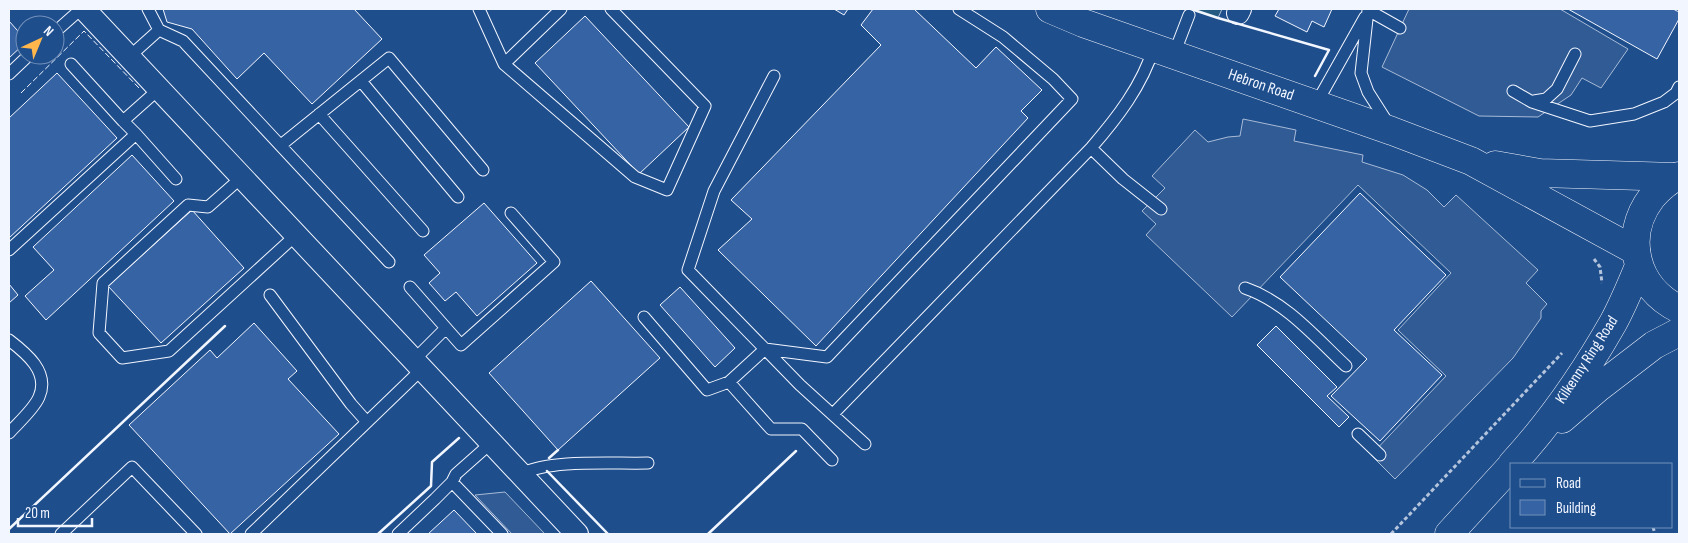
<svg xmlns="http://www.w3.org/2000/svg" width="1688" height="543" font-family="'Sofia Sans Condensed',sans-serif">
<rect width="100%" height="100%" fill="#1f4e8c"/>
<path fill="#245a82" stroke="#a8bbd7" d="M1191 9H1222L1218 18Z"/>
<path fill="#305b95" stroke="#a8bbd7" d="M1409 9H1560L1628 49 1601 88 1582 78 1571 95 1538 117 1479 116 1382 67Z
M1243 119 1296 130 1294 141 1363 155 1362 162 1403 175 1427 190 1444 207 1456 195 1538 270 1526 283 1547 304 1541 311V318L1513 358 1395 479 1371 455 1446 376 1398 330 1451 273 1358 185 1232 317 1146 235 1156 224 1142 211 1165 188 1152 176 1195 130 1208 142 1228 137 1240 136Z
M505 492 545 534H512L475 495Z"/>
<path fill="#3563a3" stroke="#f2f6ff" d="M163 9H354L382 39 312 104 264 53 237 79 192 29 167 22Z
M834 9H848L844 15Z
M873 9H914L976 68 996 47 1042 90 1021 111 1028 118 816 346 718 250 752 219 731 200 881 45 861 25Z
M1279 9H1332L1324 27 1312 21 1307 32 1275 16Z
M1568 9H1673L1679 12V19L1657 59Z
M585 16 689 127 639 174 535 63Z
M9 21 25 39V43L9 58Z
M57 73 117 138 9 238V118Z
M132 155 174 201 46 320 25 296 54 270 33 247Z
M1360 193 1446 275 1394 330 1442 375 1380 441 1331 396 1367 359 1280 277Z
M484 203 537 263 477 316 456 292 445 301 429 283 440 273 424 255Z
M192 210 244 268 161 343 108 286Z
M591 281 660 358 558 450 489 373Z
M9 284 18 295 9 303Z
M680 287 735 348 715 367 660 305Z
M254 323 297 371 288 379 339 434 230 534 129 425 210 350 217 358Z
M1276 326 1337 387 1327 396 1349 417 1339 427 1257 345Z
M454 510 477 534H428Z"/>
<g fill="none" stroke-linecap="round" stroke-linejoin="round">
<g stroke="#f2f6ff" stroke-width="13">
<path id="service" d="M148 9 159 30 183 41 389 262
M479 9 504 64 635 177 667 190 705 106 611 9
M1368 10 1361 73 1368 92 1389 125
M1368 10 1400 28
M55 32 81 9
M1174 54 1189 15
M129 57 159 30
M71 64 123 121
M504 64 561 9
M9 74 29 55
M774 76 714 191 688 270 800 385 865 444
M361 81 458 197
M1513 91 1532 102 1590 121 1634 114 1664 102 1676 93 1679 87
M1534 101 1546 99 1557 89 1575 54
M1316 104 1365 17
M319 114 423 231
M136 134 176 179
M281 145 389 58 483 170
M1091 148 1123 179 1161 209
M242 177 208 207 188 205 103 283 99 333 122 358 169 351 296 235
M9 250 136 134 123 121 159 89
M410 287 446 328
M1245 288C1286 302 1315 337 1346 366
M270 295 351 404 367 422
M644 317 707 390 729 382
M9 340C26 353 50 372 39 397 34 409 17 424 9 433
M414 360 446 328 461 345 554 262 511 213
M833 414 1091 148C1117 118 1142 86 1154 47
M1358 434 1380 455
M832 460 802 429H771L729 382 765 349 827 357 1072 99 1053 79 1003 37 959 9
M521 474C551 459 613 464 648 463
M452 482 502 534
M61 534 132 467 196 534
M251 534 422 369
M398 534 435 499 452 482 456 474 491 443"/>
</g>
<g stroke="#f2f6ff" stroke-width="24">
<path id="minor" d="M84 9 577 534
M1238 13 1240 9"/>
</g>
<g stroke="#f2f6ff" stroke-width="29">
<path id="tertiary" d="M1050 9 1083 23 1392 131 1471 161 1636 251
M1495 165 1540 173 1676 177"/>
</g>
<g stroke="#f2f6ff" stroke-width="29">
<path id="trunk" d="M1679 176C1669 180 1659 189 1652 197 1622 236 1635 288 1679 309
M1562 419 1598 388 1654 345 1679 332
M1512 464C1551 422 1585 372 1613 323 1623 305 1631 285 1639 266
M1449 534 1512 465"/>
</g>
<path stroke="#b3c4dc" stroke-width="3" stroke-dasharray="4 2.5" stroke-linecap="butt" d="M1594 259 1600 267 1602 283
M1653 527 1655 534
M1391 534 1562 353"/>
<use href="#service" stroke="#1f4e8c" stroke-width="11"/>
<use href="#minor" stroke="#1f4e8c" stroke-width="22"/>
<use href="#tertiary" stroke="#1f4e8c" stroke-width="28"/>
<use href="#trunk" stroke="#1f4e8c" stroke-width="28"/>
<path stroke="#f2f6ff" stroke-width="1" stroke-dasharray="6 2.5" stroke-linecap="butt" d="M21 93 84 31 139 88"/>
<path stroke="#f2f6ff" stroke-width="2.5" d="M1191 9 1218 18 1329 50 1315 76
M549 458 558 450
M547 471 608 534
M9 529 225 326
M378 534 431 486 432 462 459 438
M708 534 796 451"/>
</g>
<g text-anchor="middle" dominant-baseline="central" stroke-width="4" stroke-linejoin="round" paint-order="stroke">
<g font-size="16" fill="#f2f6ff" stroke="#1f4e8c">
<text transform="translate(1261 85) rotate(19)">Hebron Road</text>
<text transform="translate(1587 360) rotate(-57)">Kilkenny Ring Road</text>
</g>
</g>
<rect width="1688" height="543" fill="none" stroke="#f2f6ff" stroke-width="20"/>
<rect x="1510" y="463" width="162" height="65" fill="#1f4e8c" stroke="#7391ba"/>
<rect x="1520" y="479" width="25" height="8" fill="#1f4e8c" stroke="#7391ba"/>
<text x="1556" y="488" font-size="15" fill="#f2f6ff">Road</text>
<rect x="1520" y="500" width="25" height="15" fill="#3563a3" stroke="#7391ba"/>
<text x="1556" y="513" font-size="15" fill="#f2f6ff">Building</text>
<g transform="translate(40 40) rotate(44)"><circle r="24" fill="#1f4e8c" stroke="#7391ba"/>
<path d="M0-4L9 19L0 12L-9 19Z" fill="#ffb74d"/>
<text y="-8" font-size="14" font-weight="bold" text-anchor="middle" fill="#f2f6ff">N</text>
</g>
<path d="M18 518v8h74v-8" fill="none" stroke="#f2f6ff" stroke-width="2.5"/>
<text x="25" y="518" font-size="15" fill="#f2f6ff" stroke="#1f4e8c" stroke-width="4" paint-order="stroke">20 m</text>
</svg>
